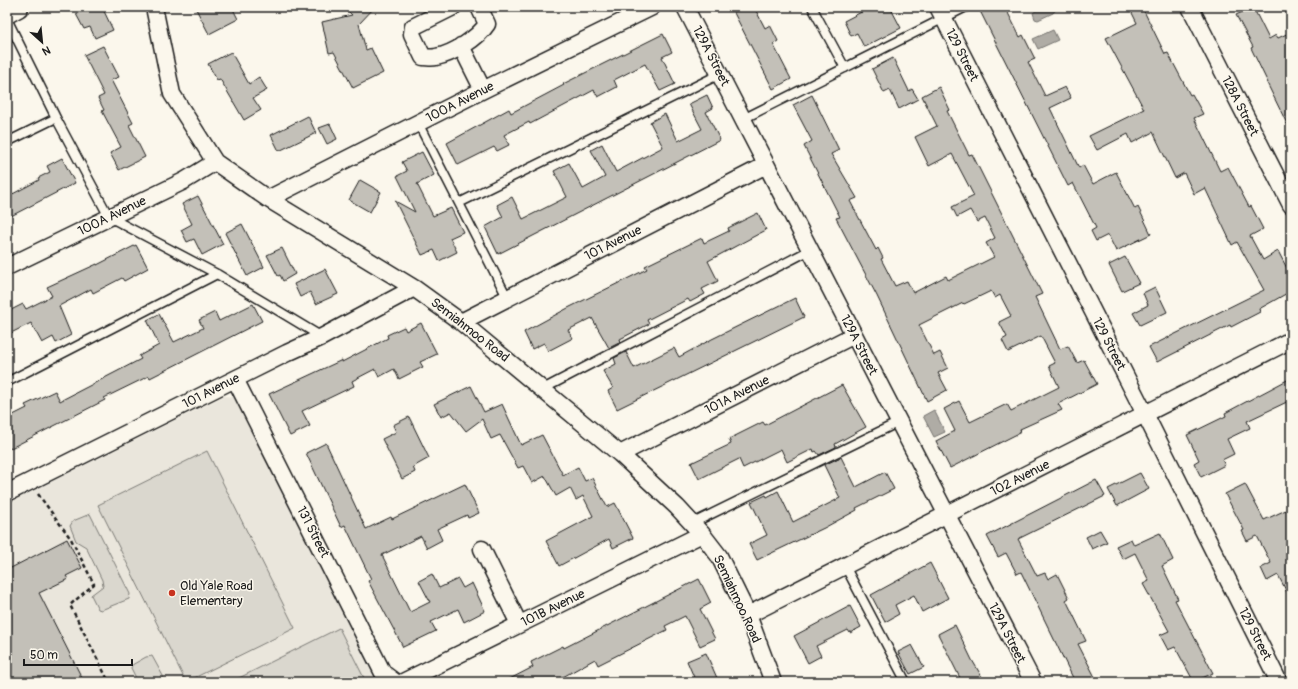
<svg xmlns="http://www.w3.org/2000/svg" width="1298" height="689" font-family="Pangolin,sans-serif">
<rect width="100%" height="100%" fill="#fbf7ec"/>
<filter id="ink" filterUnits="userSpaceOnUse"><feTurbulence type="fractalNoise" baseFrequency=".025" numOctaves="2"/><feDisplacementMap in="SourceGraphic" scale="8" xChannelSelector="R" yChannelSelector="G"/><feConvolveMatrix kernelMatrix="1 2 1 2 8 2 1 2 1" color-interpolation-filters="sRGB"/></filter>
<g filter="url(#ink)">
<path fill="#eae6dc" d="M224 396 242 398 381 682H7V504Z"/>
<path fill="#dad7ce" stroke="#7b7a75" d="M207 451 295 628 186 682 98 505Z
M90 514 130 594 129 599 101 610 98 609 91 595 103 586 102 580 86 547 76 541 70 526 73 521Z
M339 628 366 682H231Z
M152 656 163 676V680L161 682H138L131 668 132 665 146 657Z"/>
<path fill="#afaca5" stroke="#74726e" d="M1041 7H1056L1057 8 1053 13 1038 20 1035 19 1033 13Z
M1053 30 1058 40 1038 49 1033 39Z
M934 410 945 432 934 437 923 416Z"/>
<path fill="#c3c0b8" stroke="#1c1c1c" d="M91 7H102L113 30 95 38 90 27 84 29 76 14Z
M195 7H232L238 19 209 34Z
M344 7H375L359 24 366 50 371 48 383 73 353 88 334 52 329 53 322 22 352 15Z
M731 7H754L765 28 770 25 778 41 773 44 791 79 773 89Z
M871 7H890L901 28 864 47 857 33 851 36 844 21Z
M978 7H1005L1020 37 1023 35 1035 59 1028 62 1045 96 1065 87 1071 98 1050 108 1079 168 1083 165 1093 184 1116 172 1135 209 1138 207 1151 234 1116 251 1108 235 1096 241 1091 231 1096 228 1073 183 1068 186Z
M1129 7H1142L1165 54 1168 53 1190 95 1192 94 1203 114 1194 118 1220 171 1228 167 1249 207 1251 206 1263 229 1250 236 1263 260 1278 251 1291 276V291L1259 309 1260 312 1231 327 1230 325 1157 362 1149 347 1264 290 1237 242 1232 245 1205 188 1194 194 1184 173 1175 178 1153 132 1132 143 1128 134 1097 150 1089 136 1144 109 1106 38 1137 23Z
M1253 7 1269 39 1276 35 1278 38 1291 32V132L1267 83H1268L1251 48 1253 47 1236 15Z
M663 34 672 52 662 57 675 84 660 91 645 64 614 80 617 87 598 97 594 90 530 124 529 122 504 135 509 145 497 151 494 147 458 165 447 143 509 109 511 113 564 85 563 84Z
M103 46 119 77 111 80 133 123 129 125 145 157 119 170 110 153 121 147 102 111 104 110 98 98 104 95 84 55Z
M231 52 249 84 259 77 267 90 253 98 261 110 244 120 220 79 217 80 208 64Z
M893 58 909 91 912 89 918 99 899 109 890 90 884 93 872 69Z
M939 87 950 110 947 111 969 155 972 154 1042 294 1035 297 1060 349 1068 346 1077 363 1084 360 1097 384 1058 404 1062 410 1020 429 1021 432 950 468 936 441 955 431 944 409 959 401 970 422 1007 404 1011 411 1059 387 1049 366 1055 363 1041 336 1008 352 1002 340 1007 337 999 322 1011 316 1000 295 995 298 991 291 964 304 963 303 919 325 934 355 940 352 948 368 938 373 947 390 927 401 877 296 836 218 840 217 804 146 812 141 793 105 812 95 839 150 831 154 857 198 850 201 876 250 878 248 883 258 881 259 895 286 907 281 913 293 946 276 948 280 994 257 986 243 995 238 985 218 977 222 970 210 957 217 952 207 974 196 952 154 929 166 915 137 937 126 922 96Z
M707 95 713 108 706 112 720 140 498 254 485 227 503 217 497 205 512 197 523 219 567 197 554 171 569 163 583 189 605 177 591 150 602 144 616 172 644 157 663 147 650 122 665 114 678 141 702 129 689 104Z
M308 116 316 133 279 151 271 135Z
M330 124 337 139 327 144 319 128Z
M422 152 434 175 417 184 433 216 451 208 463 232 450 238 457 252 439 261 434 250 422 255 395 201 415 212 397 176 407 171 402 162Z
M62 158 75 183 11 216 7 208V197L39 180 38 178 50 172 47 166Z
M360 180 381 192 370 212 349 200Z
M198 196 223 244 202 255 194 239 187 242 181 230 192 224 182 204Z
M758 213 766 230 708 261 718 281 702 289 705 294 690 302 688 299 647 320 649 324 620 339 621 342 609 348 592 318 568 330 573 338 548 351 544 343 532 349 524 332 568 308 647 269 645 266 702 238 704 243 729 231 728 228Z
M242 224 264 267 247 276 225 233Z
M136 245 148 268 124 281 122 278 93 293 91 289 59 306 71 335 56 343 53 337 42 343 31 323 7 335V312L23 304 26 309 52 296 47 287 97 264V265Z
M282 248 295 274 283 281 280 275 278 276 267 255Z
M1125 257 1139 283 1122 291 1109 265Z
M325 269 338 294 316 304 310 292 300 297 294 284Z
M1155 287 1167 312 1140 325 1133 313 1148 305 1143 293Z
M795 298 804 317 617 409 608 391 613 388 603 371 616 364 614 358 626 352 634 368 674 348 679 357 712 339Z
M253 304 262 321 150 378 149 376 104 398 105 400 7 450V418L27 408 25 405 55 391 60 401 141 359 139 356 159 345 147 320 159 314 174 342 203 328 199 320 215 312 219 321Z
M421 323 437 354 420 362 423 367 399 379 394 369 379 377 375 369 352 381 354 386 302 411 310 426 290 436 269 394 342 360V362L388 338 387 335 404 327 406 331Z
M1291 378V400L1247 421 1250 428 1227 439 1234 454 1222 460 1225 465 1201 477 1194 463 1199 460 1187 435 1226 416 1225 413Z
M842 385 866 427 835 444 836 447 819 455 816 451 814 452 813 449 787 462 781 449 743 468 739 459 699 479 691 463 731 444 729 439 763 422 765 425Z
M471 386 484 412 502 404 521 445 542 435 563 475 578 467 585 481 592 478 607 507 615 503 633 538 613 548 609 539 559 566 546 541 593 516 583 496 576 500 570 488 556 496 545 476 532 483 523 466 518 468 500 435 491 439 482 419 466 431 451 412 441 417 434 404Z
M409 417 429 458 413 467 415 472 402 479 382 439 396 432 393 425Z
M326 443 366 529 391 517 392 519 465 484 479 513 468 518 467 515 437 529 442 540 427 548 421 536 382 555 410 612 430 602 419 581 432 574 439 588 458 579 463 588 472 583 485 611 464 622 458 609 431 622 436 631 403 647 368 581 371 579 345 525 341 527 306 453Z
M841 457 856 487 885 472 894 489 856 508 857 510 824 528 757 560 749 544 767 535 751 502 766 495 767 497 778 491 793 522 840 498 824 465Z
M1140 473 1149 489 1117 506 1108 489Z
M1096 480 1105 496 1018 539 1037 576 1045 573 1048 579 1057 574 1069 598 1066 600 1086 641 1078 644 1096 679 1090 682H1075L1021 572 1017 574 1006 553 998 557 987 536Z
M1245 484 1264 520 1288 509 1291 515V600L1278 575 1267 581 1261 568 1271 563 1257 536 1247 541 1242 531 1244 530 1225 494Z
M1100 530 1107 542 1092 549 1086 537Z
M1160 533 1173 560 1162 566 1178 599 1175 600 1213 673 1194 682 1175 647 1168 650 1160 635 1169 631 1143 584 1149 581 1135 553 1123 559 1116 546 1131 539 1134 545Z
M67 539 82 568 66 576 68 579 39 593 84 682H7V570Z
M930 563 948 598 922 612 914 595 895 605 899 614 885 622 871 595Z
M699 579 711 603 700 609 715 639 700 646 685 616 665 626 667 630 598 665 595 659 554 682H504L533 667 531 662 563 646 564 648Z
M850 606 861 627 850 633 848 630 816 646 821 656 808 663 794 636Z
M955 625 972 660 985 682H962L938 634Z
M912 645 924 667 910 674 898 652Z
M706 653 717 678 708 682H696L687 661Z"/>
<g fill="none" stroke-linecap="round" stroke-linejoin="round">
<g stroke="#1c1c1c" stroke-width="11">
<path id="service" d="M812 7 845 68
M7 19 56 118 109 217 217 274 322 337
M743 119 966 7
M418 123 507 297
M7 142 56 118
M459 203 720 74
M7 382 217 274
M543 389 810 250
M693 523 899 422
M845 566 906 682"/>
</g>
<g stroke="#1c1c1c" stroke-width="19">
<path id="minor" d="M154 7 172 94 215 162 268 199 414 288 461 322 620 454 677 507 702 534 719 556 748 615 773 682
M453 7 413 27 412 34 423 57C427 57 432 58 436 57 453 54 478 38 487 24L479 7
M685 7 1033 682
M938 7 1145 414 1279 682
M1190 7 1291 205
M461 46 483 90
M268 199 483 90 652 7
M7 267 184 181 215 162
M461 322 766 165
M235 379 383 673 395 682
M620 454 854 335
M7 493 287 353 322 337 414 288
M482 549 519 624
M748 615 1291 340
M403 682 702 534"/>
</g>
<g stroke="#1c1c1c" stroke-width="23">
<path id="tertiary" d="M7 13 18 7"/>
</g>
<path stroke="#1c1c1c" stroke-width="2.5" stroke-dasharray="4 3" stroke-linecap="butt" d="M38 494 71 539 94 584 70 605 109 682"/>
<use href="#service" stroke="#fbf7ec" stroke-width="8"/>
<use href="#minor" stroke="#fbf7ec" stroke-width="16"/>
<use href="#tertiary" stroke="#fbf7ec" stroke-width="20"/>
</g>
</g>
<circle fill="#c8321e" stroke="#fbf7ec" stroke-width="1.5" cx="172" cy="593" r="4"/>
<g text-anchor="middle" dominant-baseline="central" stroke-width="3" stroke-linejoin="round" paint-order="stroke">
<g font-size="13" fill="#1c1c1c" stroke="#fbf7ec">
<text transform="translate(962 55) rotate(63)">129 Street</text>
<text transform="translate(711 56) rotate(63)">129A Street</text>
<text transform="translate(460 102) rotate(-27)">100A Avenue</text>
<text transform="translate(1240 106) rotate(63)">128A Street</text>
<text transform="translate(112 216) rotate(-26)">100A Avenue</text>
<text transform="translate(613 243) rotate(-27)">101 Avenue</text>
<text transform="translate(470 330) rotate(38)">Semiahmoo Road</text>
<text transform="translate(1109 344) rotate(63)">129 Street</text>
<text transform="translate(859 345) rotate(63)">129A Street</text>
<text transform="translate(211 391) rotate(-27)">101 Avenue</text>
<text transform="translate(737 395) rotate(-27)">101A Avenue</text>
<text transform="translate(1020 478) rotate(-27)">102 Avenue</text>
<text transform="translate(313 532) rotate(63)">131 Street</text>
<text transform="translate(737 599) rotate(65)">Semiahmoo Road</text>
<text transform="translate(553 608) rotate(-26)">101B Avenue</text>
<text transform="translate(1007 633) rotate(63)">129A Street</text>
<text transform="translate(1255 634) rotate(63)">129 Street</text>
</g>
<g font-size="13" fill="#1c1c1c" stroke="#fbf7ec" text-anchor="start">
<text x="180" y="586">Old Yale Road<tspan x="180" dy="15">Elementary</tspan></text>
</g>
</g>
<rect width="1298" height="689" fill="none" stroke="#fbf7ec" stroke-width="24"/>
<rect x="12" y="12" width="1274" height="665" fill="none" stroke="#1c1c1c" stroke-width="1.5" filter="url(#ink)"/>
<g transform="translate(42 42) rotate(153)" stroke="#fbf7ec" stroke-width="3" paint-order="stroke">
<path d="M0-3L7 15L0 10L-7 15Z" fill="#1c1c1c"/>
<text y="-6" font-size="11" font-weight="bold" text-anchor="middle" fill="#1c1c1c">N</text>
</g>
<path d="M24 659v6h108v-6" fill="none" stroke="#1c1c1c" stroke-width="2"/>
<text x="30" y="659" font-size="12" fill="#1c1c1c" stroke="#fbf7ec" stroke-width="3" paint-order="stroke">50 m</text>
</svg>
